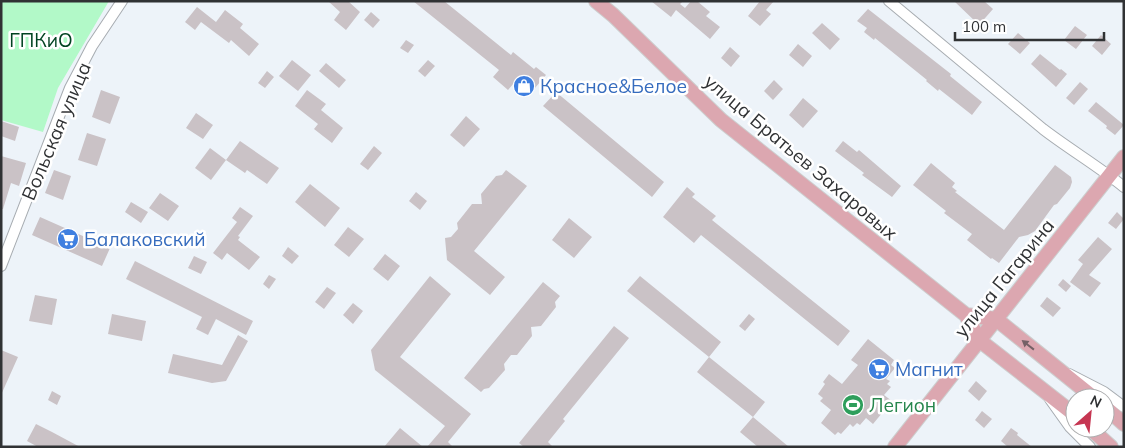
<svg xmlns="http://www.w3.org/2000/svg" width="1125" height="448" font-family="Mulish,sans-serif">
<rect width="100%" height="100%" fill="#edf3f9"/>
<path fill="#b2f9c8" d="M1 1H109L58 88 43 132 1 120Z"/>
<path fill="#cac2c6" d="M328 1H348L360 12 346 30 334 20 340 12Z
M413 1H444L511 55 513 52 534 69 536 67 546 75 529 95 514 83 508 90 493 77 499 70Z
M651 1H683L680 4 685 8 691 1H697L710 12 706 16 720 27 710 39 676 10 671 17Z
M760 1H774L766 10 771 14 760 26 748 16Z
M954 1H984L993 9 979 25Z
M197 7 216 22 225 10 243 24 240 28 259 44 249 56 231 40 229 43 201 22 195 30 185 22Z
M868 9 951 74 950 76 982 102 972 115 939 89 938 91 926 81 927 80 875 38 874 40 864 32 867 28 857 21Z
M371 12 380 20 373 28 364 20Z
M822 23 840 39 830 50 812 33Z
M1075 26 1087 35 1076 49 1064 40Z
M1018 33 1030 43 1020 54 1008 44Z
M1101 35 1111 44 1102 55 1092 46Z
M406 40 414 45 408 53 400 48Z
M798 44 812 56 803 67 789 55Z
M730 47 740 56 731 67 721 58Z
M1040 54 1060 70 1061 69 1067 74 1056 87 1031 64Z
M292 60 311 75 298 91 279 76Z
M428 60 435 66 425 77 418 71Z
M326 63 346 80 339 88 319 71Z
M267 71 274 77 265 88 258 83Z
M774 80 783 89 773 100 764 91Z
M1080 82 1088 89 1074 105 1066 98Z
M101 90 120 97 110 124 92 117Z
M307 90 326 104 321 110 343 128 332 143 314 129 318 124 295 106Z
M556 92 664 182 652 197 543 106Z
M803 98 818 111 803 128 789 115Z
M1096 102 1124 125 1115 135 1106 128 1107 126 1088 111Z
M196 113 213 125 203 139 186 128Z
M466 116 480 129 464 147 450 135Z
M1 121 19 127 15 141 1 136Z
M87 133 106 139 97 166 78 160Z
M240 141 279 168 267 184 247 170 245 173 226 160Z
M843 141 857 152 859 150 901 186 892 197 862 175 864 173 835 151Z
M374 146 382 153 368 170 360 164Z
M210 148 226 160 211 180 195 168Z
M1 156 26 163 19 186 11 183 3 209H1Z
M931 163 955 183 952 187 957 191 955 192 1004 230 1055 165 1071 177 1072 182 1070 188 1057 204 1054 205 1035 231 1028 235 1019 237 999 263 992 258 991 259 967 240 972 234 944 213 946 211 913 185Z
M54 170 71 176 63 200 45 193Z
M506 170 527 186 474 251 505 277 490 295 447 260 445 238 451 237 458 229 457 223 472 204H482L481 194 496 176 502 175Z
M310 184 340 208 325 227 295 202Z
M687 187 695 194 692 197 716 216 712 220 850 331 838 346 701 235 694 243 663 217Z
M416 192 427 201 420 210 409 201Z
M160 193 179 206 168 221 149 208Z
M131 202 148 212 141 223 125 212Z
M240 207 253 216 238 236 240 237 238 240 260 257 249 270 227 253 222 260 213 253 237 222 232 218Z
M1117 212 1124 219 1116 229 1108 223Z
M40 217 110 248 102 266 32 235Z
M569 218 592 237 574 258 552 240Z
M348 227 364 239 349 257 334 245Z
M1098 237 1112 249 1089 275 1101 283 1090 297 1070 282 1083 264 1078 260Z
M288 247 299 256 292 264 282 256Z
M385 254 400 266 388 281 373 269Z
M194 256 207 262 201 274 188 268Z
M135 261 253 321 246 335 216 319 208 335 196 329 202 317 126 279Z
M269 275 276 279 269 289 263 284Z
M430 276 451 294 400 357 471 414 448 442 453 447H427L445 426 375 370 371 350Z
M640 276 721 342 709 357 627 291Z
M1063 279 1071 286 1066 292 1058 285Z
M543 282 560 296 555 302 556 307 541 326 531 327 532 336 517 355H511L504 364 505 370 489 388 484 389 481 392 464 378Z
M327 287 336 293 324 309 315 302Z
M35 295 57 299 52 325 29 321Z
M1047 297 1061 308 1053 317 1040 306Z
M353 303 363 311 353 324 343 315Z
M112 314 146 321 142 341 108 334Z
M749 314 755 319 745 331 739 326Z
M614 326 629 338 563 419 565 421 548 442 553 447H524L519 443Z
M238 335 248 341 226 381 212 383 168 373 173 354 222 365Z
M868 339 894 360 891 365 895 368 886 379 890 381 887 384 891 387 884 395 892 401 873 424 866 418 860 425 857 423 853 427 850 424 841 434 838 432 835 435 821 423 831 410 820 401 823 398 818 394 825 384 823 382 829 374 842 384 858 365 851 360Z
M1 350 18 357 1 395Z
M709 357 765 402 753 417 697 372Z
M976 381 987 391 979 401 968 391Z
M52 391 61 396 57 405 48 400Z
M982 411 992 419 984 428 975 420Z
M753 417 789 447H758L740 432Z
M36 424 52 432 80 447H38L27 441Z
M400 428 423 447H384Z
M1011 428 1018 433 1017 435 1032 447H1008L1001 441Z"/>
<g fill="none" stroke-linecap="round" stroke-linejoin="round">
<g stroke="#a7acb1" stroke-width="12">
<path id="minor" d="M889 1 1043 129C1069 149 1098 166 1124 187
M1 266 70 88 92 46 122 1
M1069 374 1104 392 1124 407
M1050 399 1070 427 1090 447"/>
</g>
<g stroke="#cdcece" stroke-width="16">
<path id="major" d="M596 1 613 15 721 120 966 315 979 340 1075 415
M966 315 996 319
M996 319 1094 398
M1105 407 1124 424
M1090 428 1111 447
M895 447 1124 157"/>
</g>
<use href="#minor" stroke="#fff" stroke-width="10"/>
<use href="#major" stroke="#dca7b0" stroke-width="14"/>
</g>
<defs><path id="oneway-solid" d="M-6-.8H1V-3.2L6.5 0L1 3.2V.8H-6Z" transform="scale(1.25)"/></defs>
<use fill="#756166" href="#oneway-solid" transform="translate(1028 345) rotate(-142)"/>
<defs>
<g id="shop-disc" transform="scale(1.125)"><circle r="9.5" fill="#3f7fe0" stroke="#fff"/><path d="M-5-2.5h2.3a2.7 3.5 0 0 1 5.4 0H5L5.5 6h-11ZM-1.5-2.5h3a1.5 2.3 0 0 0-3 0Z" fill="#fff"/></g>
<g id="supermarket-disc" transform="scale(1.125)"><circle r="9.5" fill="#3f7fe0" stroke="#fff"/><path d="M-6-5.5h2.5l.6 2H6L4.5 2H-2.5L-4.4-4H-6ZM-1.5 3.2a1.3 1.3 0 1 0 .1 0ZM3 3.2a1.3 1.3 0 1 0 .1 0Z" fill="#fff"/></g>
<g id="stadium-disc" transform="scale(1.125)"><circle r="9.5" fill="#2e9e5b" stroke="#fff"/><path d="M0-5a6.5 5 0 1 0 0 10a6.5 5 0 1 0 0-10ZM-3.5-1.8h7v3.6h-7Z" fill="#fff"/></g>
</defs>
<g fill-rule="evenodd">
<use href="#shop-disc" x="524" y="86"/>
<use href="#supermarket-disc" x="68" y="239"/>
<use href="#supermarket-disc" x="879" y="369"/>
<use href="#stadium-disc" x="853" y="405"/>
</g>
<g text-anchor="middle" dominant-baseline="central" stroke-width="5" stroke-linejoin="round" paint-order="stroke">
<g font-size="19" fill="#014321" stroke="#fff">
<text x="41" y="40">ГПКиО</text>
</g>
<g font-size="19" fill="#366cbe" stroke="#fff" text-anchor="start">
<text x="540" y="86">Красное&amp;Белое</text>
<text x="84" y="239">Балаковский</text>
<text x="895" y="369">Магнит</text>
</g>
<g font-size="19" fill="#303234" stroke="#fff">
<text transform="translate(56 131) rotate(-67)">Вольская улица</text>
<text transform="translate(801 157) rotate(40)">улица Братьев Захаровых</text>
<text transform="translate(1004 278) rotate(-51)">улица Гагарина</text>
</g>
<g font-size="19" fill="#27864d" stroke="#fff" text-anchor="start">
<text x="869" y="405">Легион</text>
</g>
</g>
<rect width="1125" height="448" fill="none" stroke="#303234" stroke-width="5"/>
<g transform="translate(1090 413) rotate(27)"><circle r="24" fill="#ffffff" stroke="#acadae"/>
<path d="M0-4L9 19L0 12L-9 19Z" fill="#c63652"/>
<text y="-8" font-size="14" font-weight="bold" text-anchor="middle" fill="#303234">N</text>
</g>
<path d="M955 32v8h149v-8" fill="none" stroke="#303234" stroke-width="2.5"/>
<text x="962" y="32" font-size="15" fill="#303234" stroke="#ffffff" stroke-width="4" paint-order="stroke">100 m</text>
</svg>
